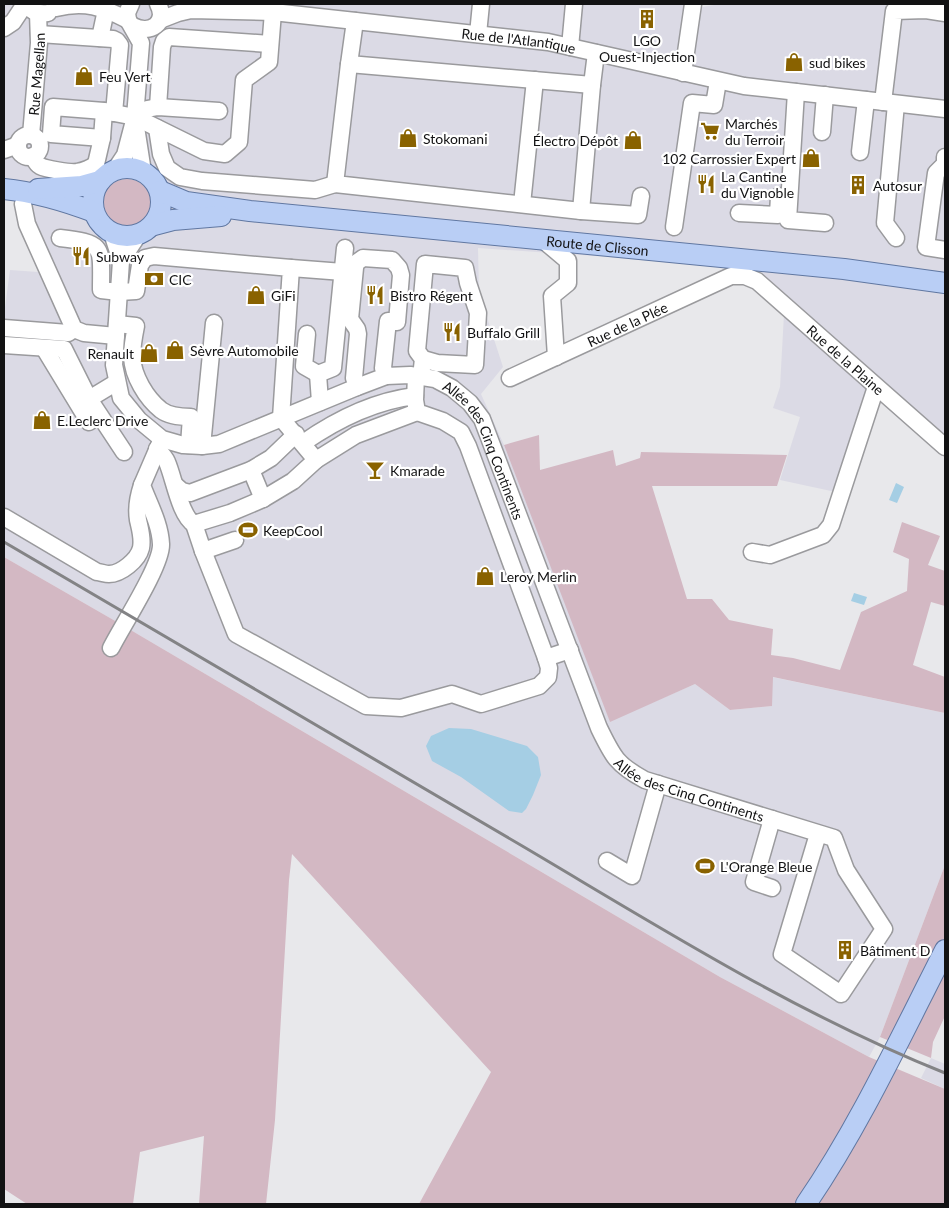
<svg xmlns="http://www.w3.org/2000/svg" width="949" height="1208" font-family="Lato,sans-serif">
<rect width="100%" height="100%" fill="#e8e8eb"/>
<path fill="#dbdae5" d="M4 4H702V7L720 4H945V458L879 401 845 494 780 480 800 417 773 408 780 387 784 314 755 289 759 271 610 257 478 248 479 293 503 367 481 394 504 445 544 548 610 721 695 684 730 710 772 706V677L945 713V865L880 1037 869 1057 720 977 117 622 4 557V315L10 270 38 272 17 195 4 194Z
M931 1058 945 1064V1089L921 1078Z"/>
<path fill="#d3b8c3" d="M102 204a25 25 0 1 1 50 0a25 25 0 1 1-50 0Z
M539 435 540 470 613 450 616 466 640 458 641 452 787 455 777 486H652L687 599H712L729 620 773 629 771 655 793 658 840 670 861 612 907 591 909 559 893 552 902 522 940 536 928 565 945 571V606L931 602 913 665 945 677V713L773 677 772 706 730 710 695 684 610 722 504 445Z
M4 557 117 622 720 977 869 1057 945 1089V1204H419L491 1072 292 854 289 880 275 1120 266 1204H199L204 1136 140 1152 133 1204H27L4 1189Z
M945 865V1016L933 1042 931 1058 880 1037Z"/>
<path fill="#a5cee4" d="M896 483 904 487 897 503 889 500Z
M854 593 867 597 864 605 851 601Z
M449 728 471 729 527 746 538 757 541 775 533 795 526 809 522 813 509 811 461 777 432 761 426 746 431 736Z"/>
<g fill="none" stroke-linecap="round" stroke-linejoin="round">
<g stroke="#9a9a9d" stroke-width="19">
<g id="minor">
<path d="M25 4C32 12 38 14 48 13"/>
<path d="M56 8C85 1 102 7 128 20"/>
<path id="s1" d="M160 20 178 13 191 10 273 12 548 42 744 86 945 109"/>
<path d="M355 21 349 64 592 85 596 53"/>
<path d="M133 26C150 35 168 23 158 4"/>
<path d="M4 28 13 22 25 4"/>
<path d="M39 34 113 39 117 41 120 45 114 113"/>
<path d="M478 34 481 4"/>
<path d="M100 38 106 10"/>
<path d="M570 47 574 4"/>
<path d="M349 64 335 184 581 211 638 215 641 196"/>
<path d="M683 73 693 4"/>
<path d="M796 92 788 220 825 223"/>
<path d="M883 102 894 11 926 10 945 13"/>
<path d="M896 104 885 223 896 238"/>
<path d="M158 107 162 47 164 41 169 37 270 44"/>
<path d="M147 109 158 107 219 111"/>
<path d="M136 127 143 172"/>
<path d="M157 128 161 154 167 168 180 177 202 181 315 190 335 184"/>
<path d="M822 132 825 95"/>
<path id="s2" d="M31 135 39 43 38 13"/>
<circle cx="29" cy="146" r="11"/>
<path d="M102 138 51 134 53 107 104 111"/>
<path d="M4 150 18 145"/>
<path d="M860 152 866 100"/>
<path d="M33 156C35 160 36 164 40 166 46 169 70 173 77 172 83 171 91 168 96 164L102 138 104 111 135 117 204 151 225 154 239 142 244 80 269 62 273 12"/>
<path d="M945 157V164L936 173 926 247 945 250"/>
<path d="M115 170 125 155 135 117 141 43 128 20 127 13 131 4"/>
<path d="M23 204 27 224 74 329 84 333 116 336"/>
<path d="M522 204 535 80"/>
<path d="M581 211 592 85"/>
<path d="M739 213 778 215 779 196"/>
<path d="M674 227 692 103 714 105 718 81"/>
<path d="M112 233 121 261"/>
<path id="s3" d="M138 235 121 261 114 365 121 398 139 420 162 439 183 445 202 446 219 444 357 387 386 376 410 375 435 379 452 388 470 403 482 419 599 728C613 757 617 765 645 780L834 838 846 870 884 929 841 994 782 954 818 834"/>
<path d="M60 238C106 243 101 247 101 290L119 292 136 291 140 265 145 258 154 256 291 268 281 418 316 460"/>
<path d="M543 240 568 261V283L552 296 556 357"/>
<path d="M291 268 343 272"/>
<path d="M117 324 136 326C134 336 132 347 132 357 133 376 146 398 161 410 169 416 181 417 191 417L189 445"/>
<path d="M4 328 68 333 74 329"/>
<path d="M307 334 304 366 318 374"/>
<path d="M4 345 64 349 89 399"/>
<path d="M44 348 89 422"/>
<path d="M416 376 415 400 417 412 443 421 461 432 468 446 546 658 570 650"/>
<path d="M421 377 423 359 417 351 425 264 465 268 468 283 478 313 475 365 437 363 423 359"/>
<path id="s4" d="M510 378 731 276H745L757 281 945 447"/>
<path d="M117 382 89 399 124 452"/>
<path d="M357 387 354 378 358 334 357 329 350 319 355 268 356 263 363 258 392 260 399 268 401 275 397 322 388 321 383 368 386 376"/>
<path d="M320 402 318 374 333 368 345 248"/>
<path d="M303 443C336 420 374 401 415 396"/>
<path d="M202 446 214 323"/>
<path d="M157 449C161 453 165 457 167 462 174 478 180 516 194 524L230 513 263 499 293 481 316 460 356 435 417 412"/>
<path d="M251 470 263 499"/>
<path d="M175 485 182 491 190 493 251 470 271 458 296 434"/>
<path d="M4 517 97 572C100 572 105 574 109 574 121 574 138 560 141 548 143 538 140 529 138 520 136 508 138 497 142 485"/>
<path d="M194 524 203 551 235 540"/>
<path d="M203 551 236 634 366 706 401 708 452 694 481 704 539 686 548 677 549 668 546 658"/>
<path d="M752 552 770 555 823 535 831 525 876 387"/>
<path d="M111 648C122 626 162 565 161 544 160 523 149 504 142 485L161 441"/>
<path d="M772 819 754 882 772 888"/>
<path d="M607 861 632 876 658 784"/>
</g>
</g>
<g stroke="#6077a1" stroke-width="22">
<g id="major">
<circle cx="127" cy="202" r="34"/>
<path d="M4 189C34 192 65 201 94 212"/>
<path d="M38 189 82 186 100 181"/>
<path id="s5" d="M160 191 186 202 250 211 844 269 945 283"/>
<path d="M154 225 173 220 221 216"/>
<path d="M806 1204C860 1125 901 1036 945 950"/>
</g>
</g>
<use href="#minor" stroke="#fff" stroke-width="16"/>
<use href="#major" stroke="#b9cef5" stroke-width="20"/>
<path stroke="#838385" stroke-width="3" d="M4 542C177 644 351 745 524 847 661 928 797 1014 945 1073"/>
</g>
<defs>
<g id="building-bare" transform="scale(1.5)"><path d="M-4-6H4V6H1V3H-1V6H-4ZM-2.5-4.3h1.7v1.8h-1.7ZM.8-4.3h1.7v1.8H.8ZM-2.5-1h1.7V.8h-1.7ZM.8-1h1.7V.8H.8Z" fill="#896200" stroke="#fff" stroke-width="2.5" paint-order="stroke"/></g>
<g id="shop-bare" transform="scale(1.5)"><path d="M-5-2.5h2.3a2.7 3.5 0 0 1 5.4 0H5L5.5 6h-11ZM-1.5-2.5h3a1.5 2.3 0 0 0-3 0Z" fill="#896200" stroke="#fff" stroke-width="2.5" paint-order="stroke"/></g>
<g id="supermarket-bare" transform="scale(1.5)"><path d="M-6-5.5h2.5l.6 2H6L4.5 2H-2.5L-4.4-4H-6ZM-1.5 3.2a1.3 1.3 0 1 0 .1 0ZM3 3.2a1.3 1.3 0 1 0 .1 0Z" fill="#896200" stroke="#fff" stroke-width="2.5" paint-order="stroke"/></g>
<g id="restaurant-bare" transform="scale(1.5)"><path d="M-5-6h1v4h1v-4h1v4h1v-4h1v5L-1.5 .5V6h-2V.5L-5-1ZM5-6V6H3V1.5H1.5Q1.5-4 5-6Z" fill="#896200" stroke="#fff" stroke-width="2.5" paint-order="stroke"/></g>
<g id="bank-bare" transform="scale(1.5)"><path d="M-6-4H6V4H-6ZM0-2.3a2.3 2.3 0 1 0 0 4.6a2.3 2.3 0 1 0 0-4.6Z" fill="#896200" stroke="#fff" stroke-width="2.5" paint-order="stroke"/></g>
<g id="bar-bare" transform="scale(1.5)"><path d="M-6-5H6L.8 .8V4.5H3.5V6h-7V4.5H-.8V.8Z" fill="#896200" stroke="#fff" stroke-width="2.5" paint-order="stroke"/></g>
<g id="stadium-bare" transform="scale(1.5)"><path d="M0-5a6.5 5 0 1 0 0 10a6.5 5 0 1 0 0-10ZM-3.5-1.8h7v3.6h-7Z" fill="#896200" stroke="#fff" stroke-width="2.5" paint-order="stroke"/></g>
</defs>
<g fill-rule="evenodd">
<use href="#building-bare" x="647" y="19"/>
<use href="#shop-bare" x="794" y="62"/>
<use href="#shop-bare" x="84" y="76"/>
<use href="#supermarket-bare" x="710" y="131"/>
<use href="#shop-bare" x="408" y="138"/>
<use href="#shop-bare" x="633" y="140"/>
<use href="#shop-bare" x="811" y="158"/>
<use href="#restaurant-bare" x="706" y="184"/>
<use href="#building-bare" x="858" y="185"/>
<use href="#restaurant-bare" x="81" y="256"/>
<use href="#bank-bare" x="154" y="279"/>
<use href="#shop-bare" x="256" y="295"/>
<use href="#restaurant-bare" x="375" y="295"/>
<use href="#restaurant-bare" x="452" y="332"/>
<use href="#shop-bare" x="175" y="350"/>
<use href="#shop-bare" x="149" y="353"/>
<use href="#shop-bare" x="42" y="420"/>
<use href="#bar-bare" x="375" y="470"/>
<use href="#stadium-bare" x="248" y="530"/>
<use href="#shop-bare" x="485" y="576"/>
<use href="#stadium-bare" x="705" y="866"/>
<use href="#building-bare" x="845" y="950"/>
</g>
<g text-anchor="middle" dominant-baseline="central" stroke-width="4.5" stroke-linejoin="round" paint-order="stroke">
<g font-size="14" fill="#121213" stroke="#fff">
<text stroke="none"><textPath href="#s1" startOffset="362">Rue de l'Atlantique</textPath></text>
<text stroke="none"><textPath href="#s2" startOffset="61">Rue Magellan</textPath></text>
<text stroke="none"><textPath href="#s5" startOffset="442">Route de Clisson</textPath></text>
<text stroke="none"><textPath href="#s4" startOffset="129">Rue de la Plée</textPath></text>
<text stroke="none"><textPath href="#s4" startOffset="389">Rue de la Plaine</textPath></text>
<text stroke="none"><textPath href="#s3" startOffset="605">Allée des Cinq Continents</textPath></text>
<text stroke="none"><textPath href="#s3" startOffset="1024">Allée des Cinq Continents</textPath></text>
</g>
<g font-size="14" fill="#121213" stroke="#fff" text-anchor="start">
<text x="647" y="40" text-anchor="middle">LGO<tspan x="647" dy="16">Ouest-Injection</tspan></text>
<text x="809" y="62">sud bikes</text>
<text x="99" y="76">Feu Vert</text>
<text x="725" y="123">Marchés<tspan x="725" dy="16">du Terroir</tspan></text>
<text x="423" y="138">Stokomani</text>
<text x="618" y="140" text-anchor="end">Électro Dépôt</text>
<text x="796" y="158" text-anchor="end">102 Carrossier Expert</text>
<text x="721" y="176">La Cantine<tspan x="721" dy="16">du Vignoble</tspan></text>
<text x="873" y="185">Autosur</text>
<text x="96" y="256">Subway</text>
<text x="169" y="279">CIC</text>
<text x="271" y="295">GiFi</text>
<text x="390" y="295">Bistro Régent</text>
<text x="467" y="332">Buffalo Grill</text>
<text x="190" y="350">Sèvre Automobile</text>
<text x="134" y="353" text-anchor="end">Renault</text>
<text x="57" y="420">E.Leclerc Drive</text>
<text x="390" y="470">Kmarade</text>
<text x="263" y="530">KeepCool</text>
<text x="500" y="576">Leroy Merlin</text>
<text x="720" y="866">L'Orange Bleue</text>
<text x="860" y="950">Bâtiment D</text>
</g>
</g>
<rect width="949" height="1208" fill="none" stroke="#121213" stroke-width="10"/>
</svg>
